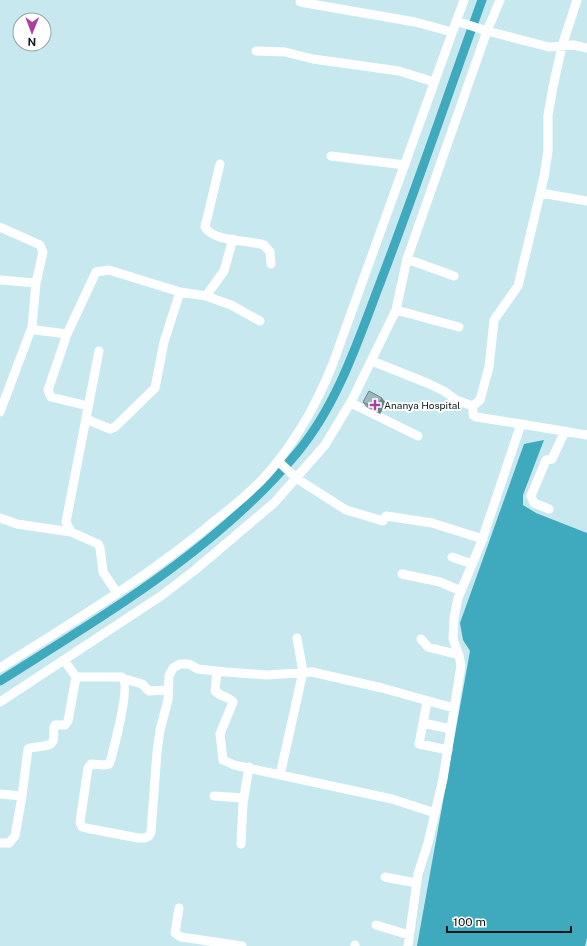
<svg xmlns="http://www.w3.org/2000/svg" width="587" height="946" font-family="'Public Sans',sans-serif">
<rect width="100%" height="100%" fill="#c8e8ef"/>
<path fill="#3fa9bd" d="M544 440 523 495V505L536 513 587 533V938L585 946H417L470 651 463 640 460 623 524 444Z"/>
<g fill="none" stroke-linecap="round" stroke-linejoin="round">
<path stroke="#3fa9bd" stroke-width="9" d="M0 681C104 615 216 550 296 454 335 408 356 347 377 291 414 195 447 97 482 0"/>
<path stroke="#fff" stroke-width="9" d="M300 2 415 22 452 32
M456 21 487 31 549 47 573 45 587 48
M256 51 285 52 313 59 399 71 434 82
M331 156 405 165
M220 164 205 227C213 242 249 240 264 245L270 252 271 264
M541 193 587 201
M0 227 40 245 43 252 36 283 32 327 35 330 67 334
M407 259 454 276
M0 280 36 283
M206 296 224 271 233 239
M396 310 459 327
M99 351 66 522 71 532 98 544 100 548 103 572 117 593
M372 361 427 383 444 391 456 400 473 406V415L476 417 521 424
M351 403 418 436
M88 406 51 397 48 390 67 334 96 272 109 270 180 292 206 296 231 305 260 321
M473 406 480 400 489 367 494 320 518 286 544 177 548 151V115L553 87 562 46 577 0
M0 412 32 327
M86 419 110 429 115 427 155 388 164 342 180 292
M278 461 296 478 346 510 383 521 386 516 432 523 483 539
M549 509 534 503 531 496 546 460 552 459 565 431
M0 518 17 524 71 532
M452 557 472 564
M402 574 440 582 461 591
M421 639 428 647 459 655
M0 668C74 621 150 576 217 519 239 502 262 483 278 461 302 430 317 402 332 366L464 0
M217 671 215 691C221 697 228 696 233 702L220 734 223 760 234 765 392 799 435 813
M76 677H122C131 685 114 747 111 759L109 764 104 765 91 764 88 768 80 822 82 827 86 828 138 838H145L149 836 151 832 157 752 160 730 168 700 169 676 173 668 180 664H189L198 669 226 672 267 675 312 672 382 688 454 708
M125 679 142 684 149 691 168 690
M0 702 161 596 195 570 274 503 325 445 352 400 396 310 407 259 487 31 500 0
M427 702 419 744 448 750
M423 723 451 729
M280 775 303 672 297 638
M0 794 22 796 28 749C35 745 49 749 53 741 55 735 52 730 55 725H65L68 721 76 677 64 660
M214 796 244 798
M0 843H9L15 836 22 796
M241 844 243 803 249 767
M385 877 416 883
M179 908 175 933 181 937 242 946
M376 925 409 935
M355 946V945
M408 946 418 874 428 843 443 779 459 678 461 666 459 655 453 639 454 618 458 598 481 543 521 424 587 435"/>
</g>
<path fill="#849fa4" d="M363 402 386 403 380 414 366 407Z"/>
<path fill="#6c8286" d="M382 398 386 403 380 414 376 409Z"/>
<path fill="#9ab9bf" stroke="#6c8286" d="M369 391 382 398 376 409 363 402Z"/>
<path fill="#ac40a0" stroke="#fff" stroke-width="1.5" d="M373 399h4v4h4v4h-4v4h-4v-4h-4v-4h4z"/>
<g text-anchor="middle" dominant-baseline="central" stroke-width="4" stroke-linejoin="round" paint-order="stroke">
<g font-size="10" fill="#0b1719" stroke="#fff" text-anchor="start">
<text x="384" y="405">Ananya Hospital</text>
</g>
</g>
<g transform="translate(32 32) rotate(181)"><circle r="19" fill="#ffffff" stroke="#9da2a3"/>
<path d="M0-3L7 15L0 10L-7 15Z" fill="#ac40a0"/>
<text y="-6" font-size="11" font-weight="bold" text-anchor="middle" fill="#0b1719">N</text>
</g>
<path d="M447 926v6h124v-6" fill="none" stroke="#0b1719" stroke-width="2"/>
<text x="453" y="926" font-size="12" fill="#0b1719" stroke="#ffffff" stroke-width="3" paint-order="stroke">100 m</text>
</svg>
